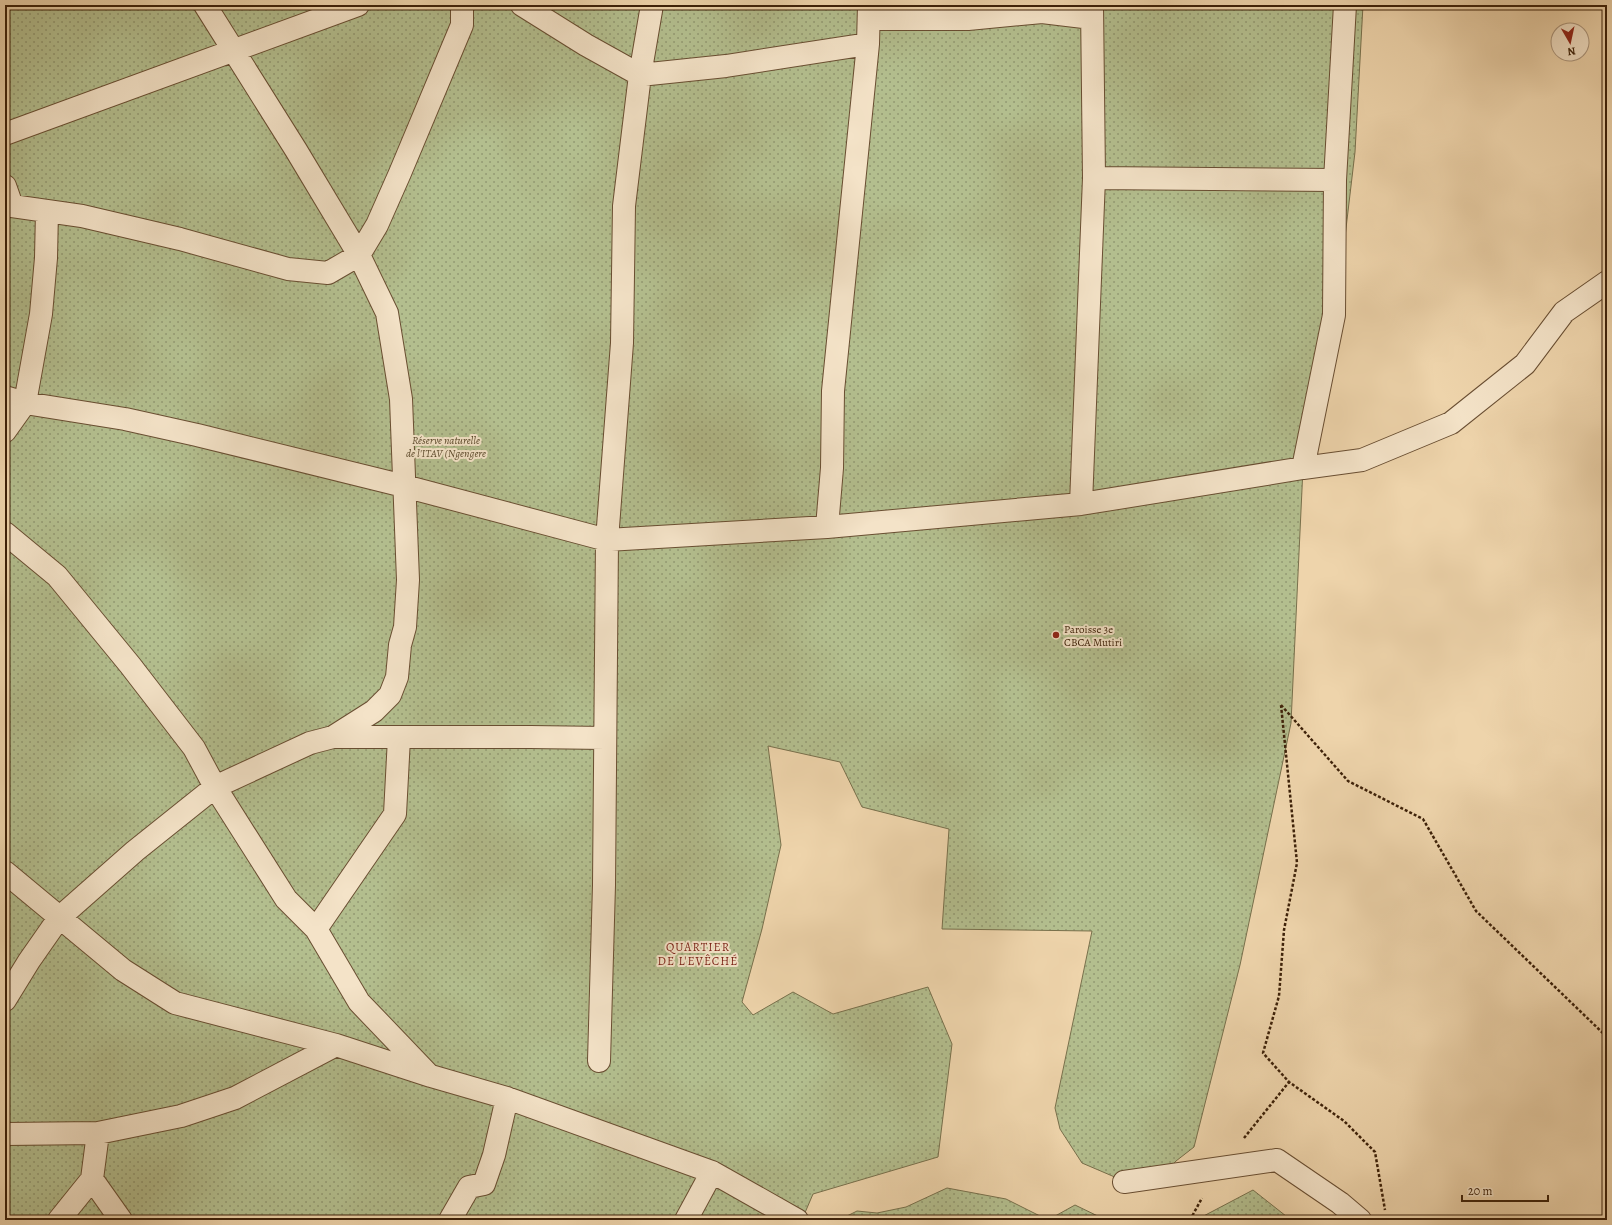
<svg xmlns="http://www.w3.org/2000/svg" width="1612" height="1225" font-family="Alegreya,serif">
<defs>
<pattern id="park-dots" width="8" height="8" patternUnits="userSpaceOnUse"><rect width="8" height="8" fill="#b3be8e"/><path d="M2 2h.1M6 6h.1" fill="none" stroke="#939a72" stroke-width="1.8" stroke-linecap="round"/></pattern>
</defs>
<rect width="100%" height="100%" fill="#eed4ab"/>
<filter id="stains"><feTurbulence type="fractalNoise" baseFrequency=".005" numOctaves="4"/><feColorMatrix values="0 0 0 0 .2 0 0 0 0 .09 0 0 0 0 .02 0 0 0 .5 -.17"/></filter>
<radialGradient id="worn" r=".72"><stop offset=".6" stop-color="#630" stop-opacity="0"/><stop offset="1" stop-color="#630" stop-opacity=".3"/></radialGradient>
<path fill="url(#park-dots)" stroke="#78704c" d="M5 5H1363L1355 152 1324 415 1303 468 1291 723 1240 965 1194 1147 1176 1161 1154 1184 1124 1181 1082 1163 1060 1129 1055 1108 1092 931 942 929 949 829 862 807 840 762 768 746 781 845 762 929 742 1002 753 1015 793 992 833 1014 928 987 952 1044 938 1157 813 1194 804 1215 811 1220H5Z
M947 1188 1006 1199 1048 1220 1075 1205 1106 1220H839L857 1211 877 1213 906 1207Z
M1253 1190 1291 1220H1196Z"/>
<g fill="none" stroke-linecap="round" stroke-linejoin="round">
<g stroke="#694e32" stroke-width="24">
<path id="minor" d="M205 5 296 150 359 255 387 313 401 399 408 580 405 627 400 645 397 677 390 695 374 711 333 737
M522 5 586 45 640 75 726 66 868 44
M869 19H968L1042 12 1092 18
M5 134 358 5
M1094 178 1335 180
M5 186 12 206 47 211 46 258 41 314 25 403 5 431
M47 211 82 216 180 239 288 269 328 273 359 255 377 225 400 173 462 25V5
M5 397 25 403 125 419 197 435 404 486 607 540 827 527 1081 504 1303 468 1362 460 1451 423 1525 364 1564 312 1607 282
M1303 468 1334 315 1335 180 1345 5
M1081 504 1094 178 1092 5
M827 527 832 468 833 391 868 44 869 5
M5 533 57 576 130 665 194 748 215 787 286 899 316 929 359 1002 428 1074
M5 872 123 970 175 1003 336 1045
M316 929 395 814 399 738
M5 1000 29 961 59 918 135 851 215 787 310 743 333 737H530L605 738
M599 1061 604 885 607 540 622 343 624 206 640 75 652 5
M5 1134 98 1133 181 1116 235 1098 336 1045 431 1076 507 1098 712 1172 797 1220
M92 1179 121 1220
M1124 1182 1277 1160 1340 1203 1360 1220
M59 1220 92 1179 98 1133
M450 1220 469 1187 484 1184 494 1155 507 1098
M686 1220 712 1172"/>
</g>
<path stroke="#3d2109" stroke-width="2.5" stroke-dasharray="3 2" stroke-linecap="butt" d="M1281 705 1297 863 1284 930 1279 996 1263 1053 1289 1082 1344 1121 1375 1152 1385 1210
M1281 705 1348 781 1423 819 1476 911 1607 1037
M1244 1138 1289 1082
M1190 1220 1202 1198"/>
<use href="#minor" stroke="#f4e3c8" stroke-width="22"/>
</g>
<circle fill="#8f2418" stroke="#f4e3c8" stroke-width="1.5" cx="1056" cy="635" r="4"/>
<g text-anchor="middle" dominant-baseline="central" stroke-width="4" stroke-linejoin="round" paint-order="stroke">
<g font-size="11" font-style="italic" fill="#5a482a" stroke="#f4e3c8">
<text x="446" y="440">Réserve naturelle<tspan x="446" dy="13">de l'ITAV (Ngengere</tspan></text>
</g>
<g font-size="11" fill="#3d2109" stroke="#f4e3c8" text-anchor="start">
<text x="1064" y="629">Paroisse 3e<tspan x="1064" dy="13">CBCA Mutiri</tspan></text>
</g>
<g font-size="12" letter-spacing="1" fill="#7a1f14" stroke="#f4e3c8">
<text x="698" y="947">QUARTIER<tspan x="698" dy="14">DE L'EVÊCHÉ</tspan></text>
</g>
</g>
<rect width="1612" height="1225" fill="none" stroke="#eed4ab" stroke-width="20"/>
<rect x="6" y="6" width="1600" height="1213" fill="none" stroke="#3d2109" stroke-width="2"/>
<rect x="10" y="10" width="1592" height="1205" fill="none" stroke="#3d2109"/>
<g transform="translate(1570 42) rotate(171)"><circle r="19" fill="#f4e3c8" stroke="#ab957c"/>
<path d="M0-3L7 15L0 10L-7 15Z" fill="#8f2418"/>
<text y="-6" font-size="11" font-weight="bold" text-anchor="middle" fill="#3d2109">N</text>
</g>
<path d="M1462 1195v6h86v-6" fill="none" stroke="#3d2109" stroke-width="2"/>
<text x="1468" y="1195" font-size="12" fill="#3d2109" stroke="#f4e3c8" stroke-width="3" paint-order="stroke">20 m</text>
<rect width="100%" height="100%" filter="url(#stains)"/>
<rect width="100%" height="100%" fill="url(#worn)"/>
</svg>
